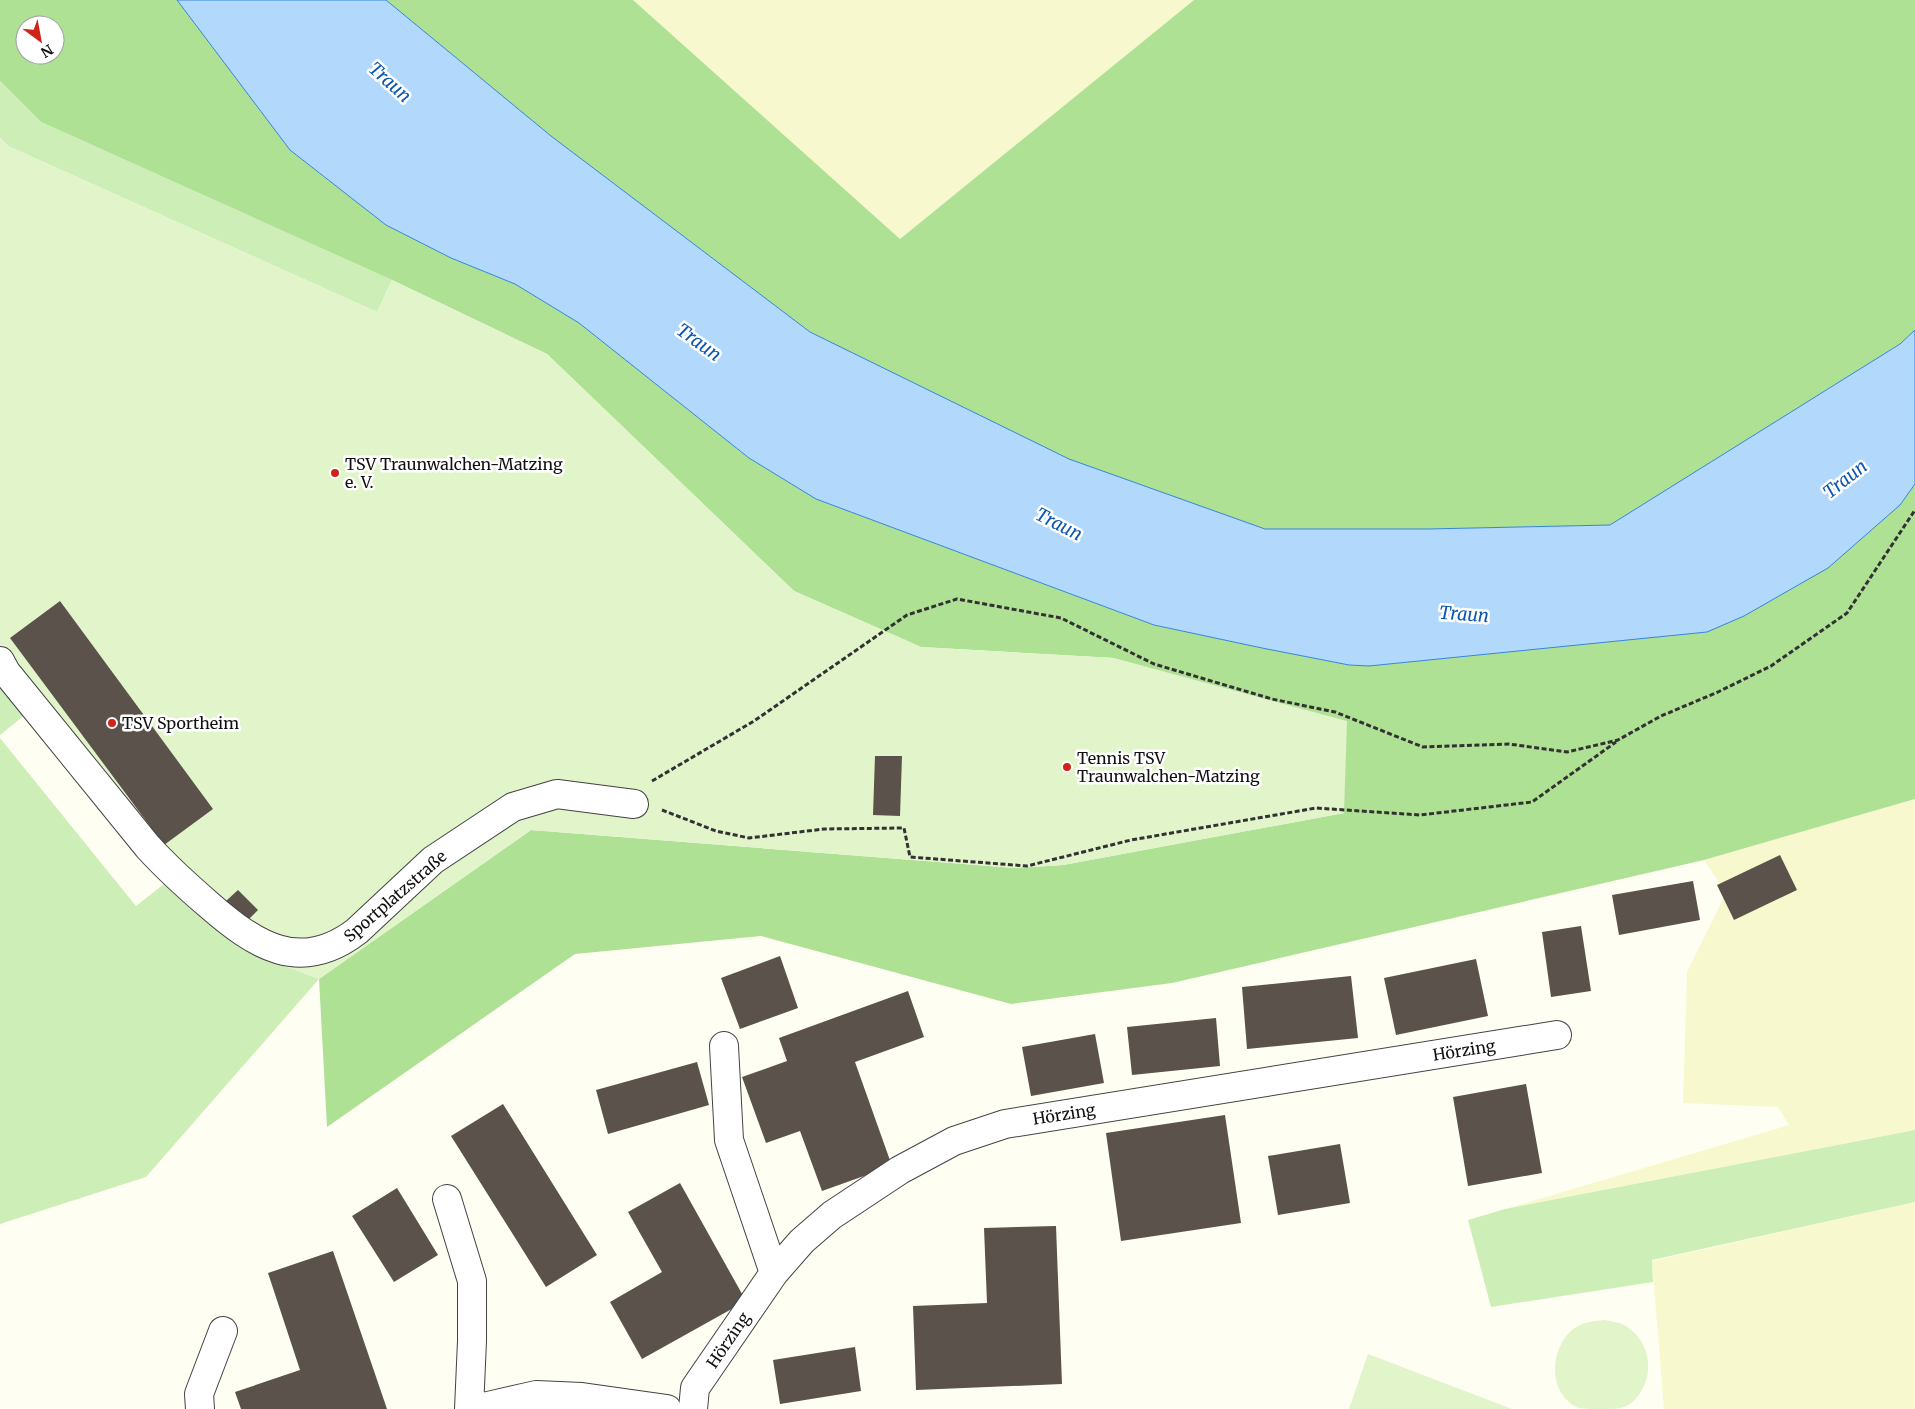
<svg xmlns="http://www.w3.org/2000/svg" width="1915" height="1409" font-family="Merriweather,serif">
<rect width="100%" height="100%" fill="#fffef3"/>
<path fill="#f8f8cf" d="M629 0H1194L900 239Z
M1915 799V1130L1505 1209 1789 1125 1778 1107 1683 1103 1687 972 1726 893 1704 860Z
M1915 1202V1409H1664L1652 1261Z"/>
<path fill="#ceeeb8" d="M0 81 41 122 392 280 377 312 8 146 0 138Z
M0 683 26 714 0 735Z
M0 738 136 906 164 884 267 959 319 979 146 1177 0 1224Z
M1915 1130V1202L1652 1260 1653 1282 1491 1307 1468 1220 1505 1209Z"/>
<path fill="#afe195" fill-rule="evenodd" d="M0 0H177L290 150 386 225 451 258 515 284 579 323 749 458 816 499 1154 625 1262 648 1349 665 1369 666 1707 632 1900 505 1915 484V799L1704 860 1172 983 1011 1004 761 936 575 954 327 1127 319 979 531 830 1015 868 1063 865 1344 813 1114 658 921 647 794 591 547 354 392 280 41 122 0 81ZM25 25H55V55H25Z
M386 0H633L900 239 1194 0H1915V330L1900 344 1610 525 1428 529H1265L1069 459 810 332 551 136Z"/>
<path fill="#e1f4ca" d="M0 138 8 146 377 312 392 280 547 354 794 591 921 647 1114 658 1347 721 1344 813 1063 865 1015 868 531 830 319 979 267 959 164 884 0 683Z
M1604 1320C1609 1321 1617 1322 1622 1324 1650 1338 1656 1373 1638 1396 1629 1408 1620 1409 1605 1409 1598 1409 1585 1409 1578 1408 1549 1394 1549 1354 1569 1333 1578 1323 1591 1321 1604 1320Z
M1368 1354 1512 1409H1349Z"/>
<path fill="#b2d8fc" stroke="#3285da" d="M177 0H386L551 136 810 332 1069 459 1265 529H1428L1610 525 1900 344 1915 330V484L1900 505 1828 568 1744 616 1707 632 1369 666 1349 665 1262 648 1154 625 816 499 749 458 579 323 515 284 451 258 386 225 290 150Z"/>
<path fill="#5a524b" d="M60 601 213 809 164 845 10 638Z
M875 756H902L900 816 873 815Z
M1780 855 1797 890 1734 920 1717 885Z
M1693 881 1700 920 1619 935 1612 895Z
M238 890 258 910 247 921 226 901Z
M1581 926 1591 991 1551 997 1542 932Z
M780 956 798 1008 740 1029 721 978Z
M1476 959 1488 1016 1396 1035 1384 978Z
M1351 976 1358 1038 1247 1049 1242 987Z
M908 991 924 1037 855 1062 892 1166 822 1191 800 1131 766 1143 742 1077 787 1061 779 1038Z
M1216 1018 1220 1066 1132 1075 1127 1027Z
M1095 1034 1104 1083 1031 1096 1022 1047Z
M697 1062 709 1105 608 1134 596 1090Z
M1526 1084 1542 1173 1468 1186 1453 1097Z
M503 1104 597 1255 546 1287 451 1136Z
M1225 1115 1241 1223 1121 1241 1106 1133Z
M1340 1144 1350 1203 1278 1215 1268 1156Z
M680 1183 746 1301 642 1359 610 1302 662 1272 628 1212Z
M397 1188 438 1255 394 1282 352 1216Z
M1056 1226 1062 1384 916 1390 913 1306 987 1303 984 1228Z
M333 1251 387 1409H241L235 1392 300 1370 268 1273Z
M855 1347 861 1391 780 1404 773 1360Z"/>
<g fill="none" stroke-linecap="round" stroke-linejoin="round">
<g stroke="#434343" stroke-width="30">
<path id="minor" d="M0 661 6 672 148 847C167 868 187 886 209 905 255 945 300 975 357 931L433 860 513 807 557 794 634 804
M724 1046 729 1140 774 1273
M447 1199 472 1281V1341L469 1409
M200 1409 199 1394 223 1331
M475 1409 536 1395 582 1397 667 1409
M693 1409 695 1388 774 1273 802 1241 832 1215 900 1170 954 1141 1005 1124 1557 1035"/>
</g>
<path stroke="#323232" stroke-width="3" stroke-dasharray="5 2.5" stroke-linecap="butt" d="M652 781 754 721 907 615 957 599 1061 618 1154 664 1272 699 1335 712 1423 747 1509 744 1567 752 1618 740 1661 716 1718 692 1771 666 1847 613 1915 510
M662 810 716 831 749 838 824 829 904 828 910 857 1027 866 1131 840 1316 808 1420 815 1532 802 1616 742"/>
<use href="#minor" stroke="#fff" stroke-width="28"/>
</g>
<g fill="#ce2419" stroke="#fff" stroke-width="2">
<circle cx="335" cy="473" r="5"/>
<circle cx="112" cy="723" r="5"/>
<circle cx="1067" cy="767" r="5"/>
</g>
<g text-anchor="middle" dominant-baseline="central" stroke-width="5" stroke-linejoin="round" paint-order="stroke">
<g font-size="16" fill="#101010" stroke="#fff" text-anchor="start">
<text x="345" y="464">TSV Traunwalchen-Matzing<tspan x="345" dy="18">e. V.</tspan></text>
<text x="122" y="723">TSV Sportheim</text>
<text x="1077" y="758">Tennis TSV<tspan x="1077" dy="18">Traunwalchen-Matzing</tspan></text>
</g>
<g font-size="16" fill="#101010" stroke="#fff">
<text transform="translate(395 896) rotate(-41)">Sportplatzstraße</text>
<text transform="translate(1464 1050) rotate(-9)">Hörzing</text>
<text transform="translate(1064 1114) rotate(-9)">Hörzing</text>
<text transform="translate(728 1340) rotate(-56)">Hörzing</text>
</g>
<g font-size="18" font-style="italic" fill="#0c57af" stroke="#fff">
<text transform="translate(390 82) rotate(42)">Traun</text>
<text transform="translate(699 342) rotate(36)">Traun</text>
<text transform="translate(1845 479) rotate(-38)">Traun</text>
<text transform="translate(1059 524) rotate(27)">Traun</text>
<text transform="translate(1464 614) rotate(4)">Traun</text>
</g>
</g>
<g transform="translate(40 40) rotate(148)"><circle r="24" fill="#ffffff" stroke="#9f9f9f"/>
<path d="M0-4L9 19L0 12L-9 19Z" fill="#ce2419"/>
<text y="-8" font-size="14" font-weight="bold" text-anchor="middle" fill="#101010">N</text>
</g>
</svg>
